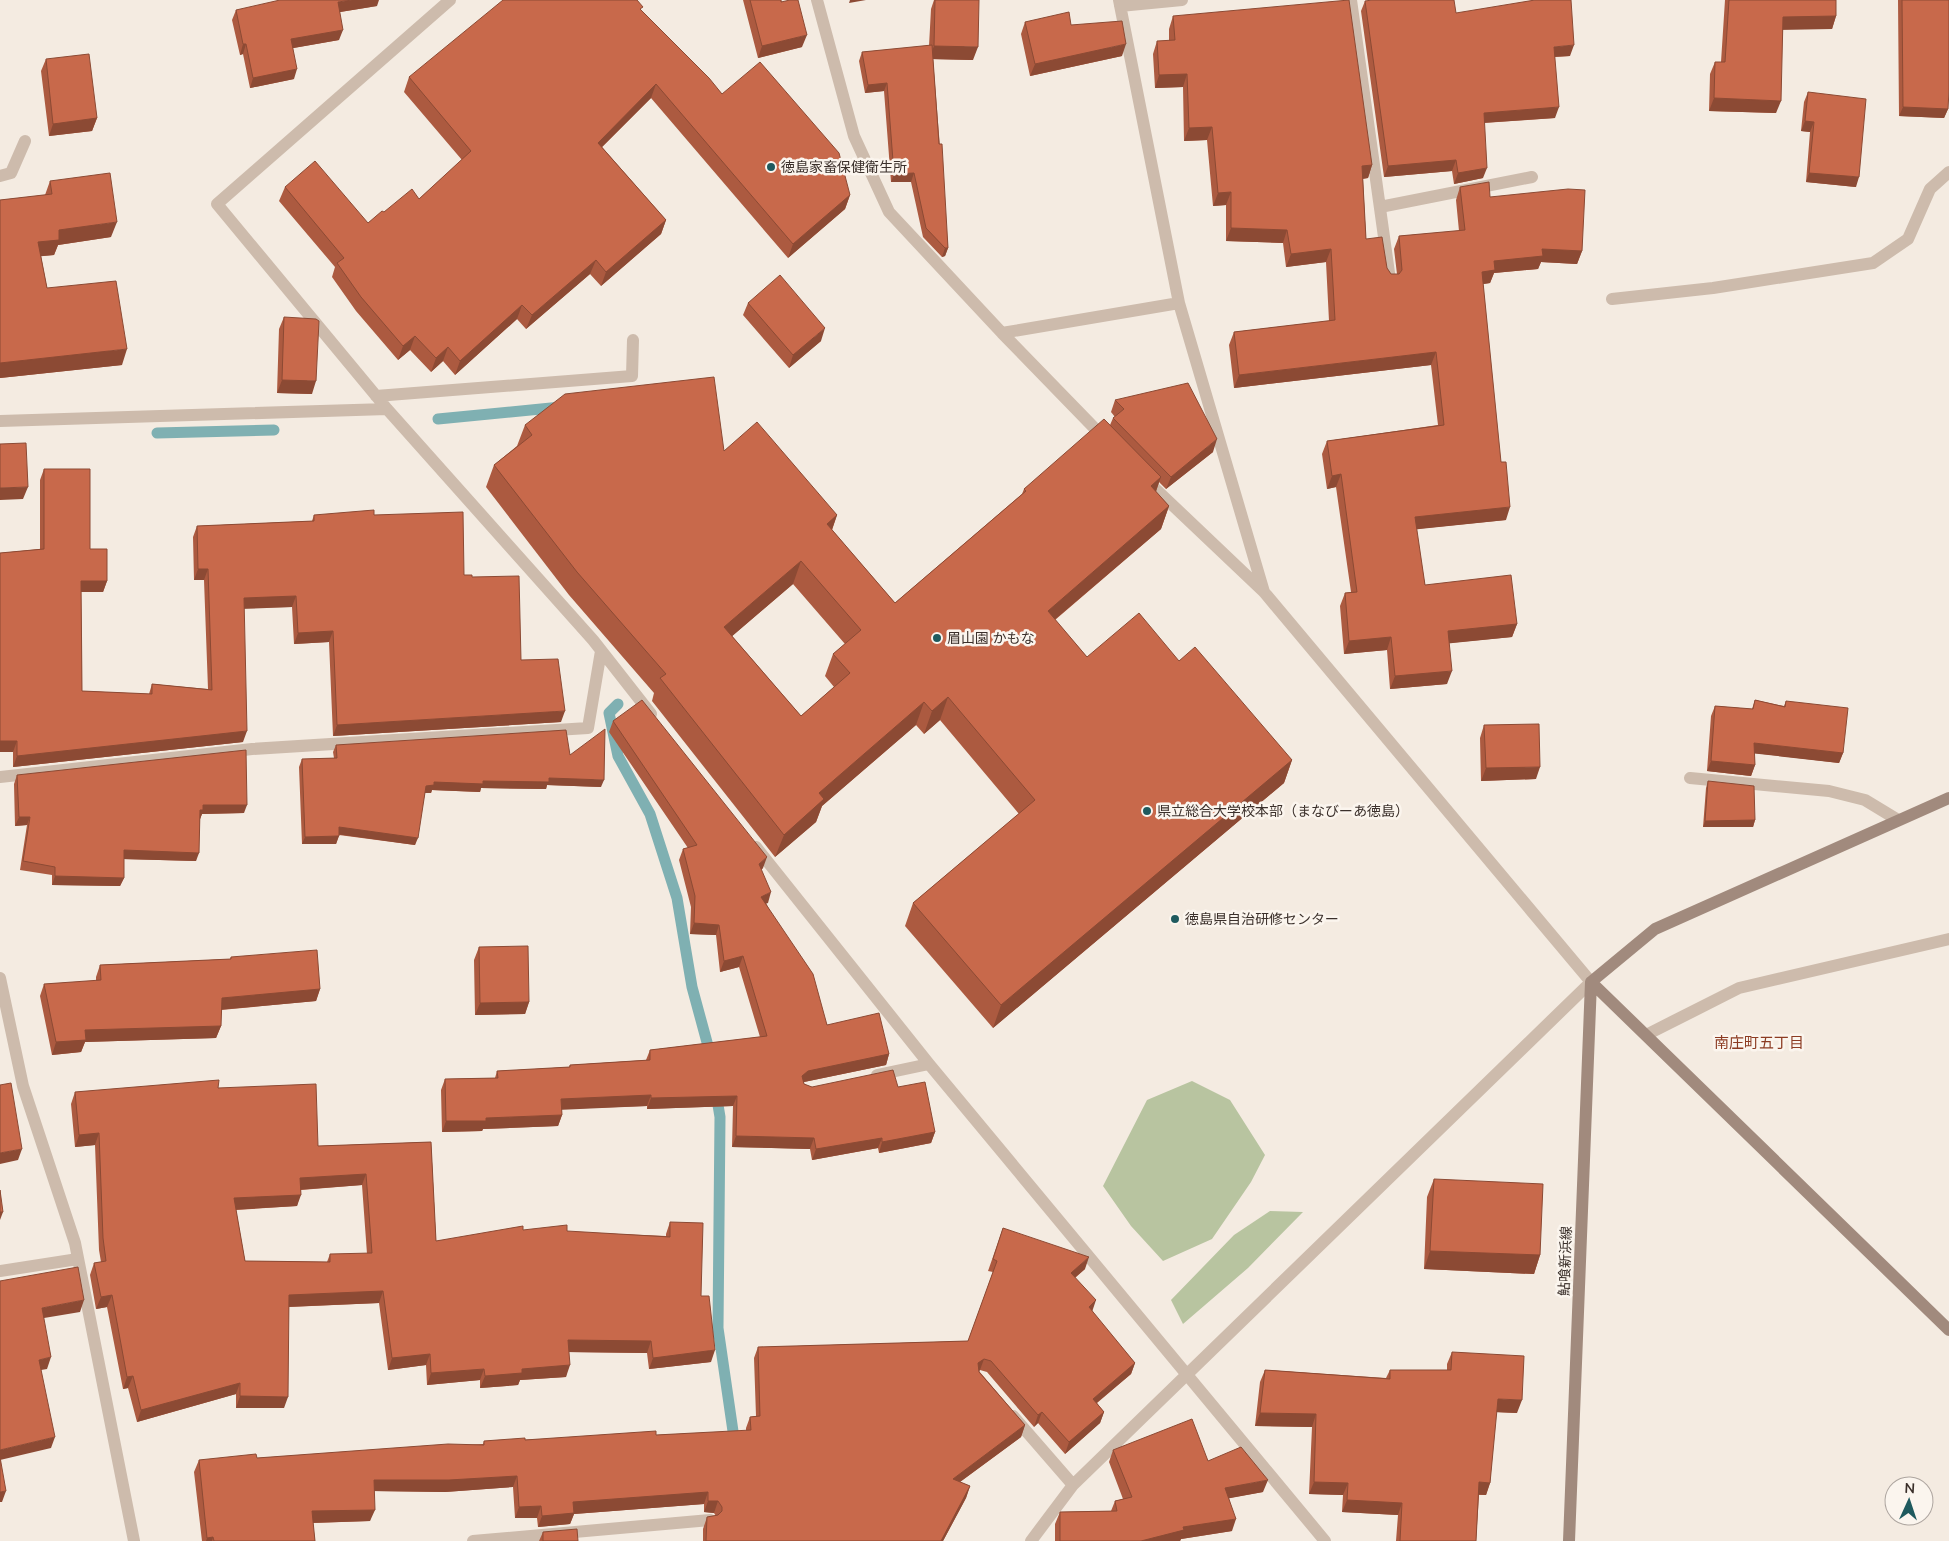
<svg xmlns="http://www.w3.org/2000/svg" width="1949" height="1541" font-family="Mulish,'Noto Sans JP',sans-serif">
<rect width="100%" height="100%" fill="#f4ebe1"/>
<path fill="#b8c4a0" d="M1192 1081 1230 1100 1265 1155 1251 1182 1212 1239 1163 1261 1131 1226 1103 1186 1147 1100Z
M1270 1211 1303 1212 1248 1268 1183 1324 1171 1300 1234 1235Z"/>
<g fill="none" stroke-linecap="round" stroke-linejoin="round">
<path stroke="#7fb0b2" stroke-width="11" d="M438 419 561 407
M157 433 274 430
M618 704 609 713 618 756 650 814 677 898 692 987 711 1057
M716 1093 720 1117 718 1328 735 1445"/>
<path stroke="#cdbbac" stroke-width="12" d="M450 0 217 204 387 409 593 640 651 714
M817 0 854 136 889 212 1002 333 1179 303
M1119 0 1179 303 1264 592
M1351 0 1390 280
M1120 6 1182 0
M0 176 11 173 25 141
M1380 207 1532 177
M1612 299 1713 288 1873 263 1908 239 1930 189 1949 172
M1002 333 1106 440
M376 396 632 376 633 340
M0 421 387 409
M0 777 252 749 588 728 601 651
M1690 778 1829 791 1865 800 1898 820
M756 847 929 1064 1325 1541
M0 978 23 1086 75 1243 134 1541
M1646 1035 1739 988 1949 939
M877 1075 929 1064
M0 1271 78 1259
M1013 1416 1073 1485
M473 1541 710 1520
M1031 1541 1073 1485 1591 982 1264 592 1145 479"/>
<path stroke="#a18a7d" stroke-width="12" d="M1949 798 1655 929 1591 982 1949 1330
M1569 1541 1591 982"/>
</g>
<path fill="#ac5a40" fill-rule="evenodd" d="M743 0H781L802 47 758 58Z
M934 0H935L973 60 933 59 948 248 945 256 942 257 923 237 911 182H891L884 91 865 93 859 61 862 52 929 46 931 9Z
M1725 0H1836V16L1832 29H1783L1776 113 1709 111 1710 74 1715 62H1721Z
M1898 0H1949L1948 99V109L1944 118 1899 116Z
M1365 1 1456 13 1570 56 1555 57V118L1484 123 1483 178 1454 184 1452 171 1384 177 1361 11Z
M377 6 340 12 339 40 293 48 294 79 250 88 243 54 240 55 232 20 236 10Z
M642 11 722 94 850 195 845 209 788 258 651 98 602 147 666 220 661 234 601 286 590 274 526 329 517 319 455 375 443 361 431 372 410 350 398 360 356 311 332 277 335 267 279 201 285 187 368 223 384 212 419 199 462 160 404 92 409 77Z
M1173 16 1372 165 1368 178 1363 179 1366 239 1391 274H1397L1394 249 1399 236 1459 231 1456 200 1460 187 1490 197 1582 251 1577 264 1541 262 1538 269 1494 273 1490 283 1483 284 1506 520 1416 529 1425 585 1517 624 1512 637 1449 643 1447 684 1390 689 1387 650 1344 654 1340 606 1345 593 1351 592 1336 487 1327 489 1322 454 1327 441 1438 425 1431 365 1234 388 1229 345 1234 332 1329 321 1326 262 1286 267 1283 243 1226 241V205L1213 206 1207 140 1184 141 1183 87 1155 88 1153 54 1157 41H1169V29Z
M1025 22 1071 25 1122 56 1030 76 1021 34Z
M46 59 97 118 92 131 49 136 41 71Z
M1808 92 1856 187 1806 182 1810 132 1801 131 1804 102Z
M50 181 111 237 58 245 54 255 41 256 47 288 122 365 0 378V200L45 195Z
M748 303 821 341 789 368 743 315Z
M284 317 312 394 277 393 279 329Z
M1115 400 1213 452 1166 489 1159 482 1156 492 1169 506 1161 529 1055 620 1087 657 1179 661 1292 760 1284 783 993 1028 905 926 913 903 1019 814 940 720 924 734 916 725 822 806 816 822 775 857 652 701 654 693 569 595 486 487 494 465 517 446 525 425 724 451 837 515 832 530 895 603 1022 494 1024 489 1110 425 1113 418 1115 417 1111 412ZM793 584 845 644 833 654 825 676 834 687 801 716 732 636Z
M44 469 90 549 107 581 103 592H81L82 691 149 694 152 684 208 689 204 580H194L193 537 197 526 312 521 314 515H374L464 575 472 577 521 660 561 722 333 736 329 642 294 644 292 607 244 608 243 742 13 767V752H0V553L40 549V480Z
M1755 700 1784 706 1786 701 1843 753 1839 763 1754 753 1755 765 1751 776 1707 771 1711 716 1715 706 1752 709Z
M613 721 763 868 761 870 768 903H766L827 1025 889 1054 886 1065 804 1082 803 1083 804 1084 812 1087H898L935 1132 931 1143 879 1153 878 1148 812 1160 810 1149 732 1147 733 1106 647 1109V1106L561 1109 562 1115 558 1126 483 1129 482 1131 442 1132 441 1090 445 1079 495 1078 497 1071 569 1067 570 1065 646 1060 650 1050 760 1037 739 967 720 972 716 935 690 934 691 907 679 860 683 849 688 848 609 732Z
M1484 725 1536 779 1481 781 1480 738Z
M336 745 570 755 601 787 547 785 546 789 481 788 480 792 432 790 431 793H425L415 845 339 835 336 844H302L299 767 302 759 334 758 333 752Z
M17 775 244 813 202 814 200 819 196 861 124 859V878L120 886 52 885V875L20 870 27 825 15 826 14 784Z
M1708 781 1755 820 1753 827H1703L1706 788Z
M479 947 529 1002 525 1014 475 1015 474 960Z
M231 957 320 989 316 1001 221 1010V1026L216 1038 85 1042 81 1052 52 1055 40 996 44 984 96 981V977L100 965 230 959Z
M218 1088 318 1146 431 1142 436 1241 523 1230 666 1236V1234L670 1222 701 1296 711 1362 649 1369 647 1353 569 1352 566 1377 520 1380 518 1385 480 1388V1380L427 1385 426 1365 388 1370 379 1303 289 1307 284 1408H236V1394L137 1422 128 1388 123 1389 107 1307 96 1309 90 1275 94 1263 101 1262 99 1250 95 1145 75 1147 71 1104 75 1092ZM362 1185 367 1254H330L327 1262 245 1261 236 1210 297 1206 301 1190Z
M1434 1179 1540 1255 1534 1274 1424 1269 1427 1197Z
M1003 1228 1085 1269 1075 1278 1092 1312 1135 1363 1131 1374 1097 1403 1104 1412 1100 1423 1065 1454 1038 1423 1034 1427 987 1372 980 1370 979 1371 1025 1425 1021 1437 960 1482 970 1486 966 1498 943 1541H703V1529L707 1517 716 1516 714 1513 704 1512V1504L574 1514 570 1524 538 1527 537 1518H515L513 1487 445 1492 374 1491 370 1521 313 1523 315 1541H202L194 1472 199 1460 257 1458 483 1444 484 1441 656 1435 746 1431V1428L750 1417 756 1416 754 1358 758 1347 968 1341 993 1272 988 1271Z
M1452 1352 1517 1413 1496 1412 1490 1483 1486 1495H1479L1476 1541H1396L1398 1515 1342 1512 1343 1495 1309 1494 1312 1427 1255 1426 1260 1382 1265 1370 1386 1378 1390 1370H1447V1364Z
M1113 1450 1208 1461 1263 1492 1229 1498 1232 1531 1181 1539 1180 1541H1055V1524L1060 1512 1111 1511 1115 1501 1123 1499 1109 1462Z
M543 1532 578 1541H539Z"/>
<path fill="#8c4a34" d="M352 0H379L377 6 334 13 338 2Z
M850 0H866L849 3Z
M1836 16 1832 29 1778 30 1783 17Z
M343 30 339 40 288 49 291 39Z
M807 35 802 47 758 58 762 46Z
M243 44H246L243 54 240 55Z
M1126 44 1122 56 1030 76 1035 64Z
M1574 45 1570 56 1550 57 1554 47Z
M934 46 978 47 973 60 929 59Z
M297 69 294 79 250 88 253 78Z
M1187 74 1183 87 1155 88 1159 75Z
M887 83 884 91 865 93 868 85Z
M656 84 651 98 592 157 598 143Z
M1714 98 1781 101 1776 113 1709 111Z
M1559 107 1555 118 1480 123 1484 113Z
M1903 107 1948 109 1944 118 1899 116Z
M97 118 92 131 49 136 53 124Z
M1805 121 1814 122 1810 132 1801 131Z
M1212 127 1207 140 1184 141 1189 128Z
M1456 160 1452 171 1384 177 1388 166Z
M1372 165 1368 178 1358 179 1362 166Z
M1487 168 1483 178 1454 184 1458 173Z
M914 173 911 182H891L894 174Z
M1809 173 1859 177 1856 187 1806 182Z
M1231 192 1226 205 1213 206 1218 193Z
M850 195 845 209 788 258 793 244Z
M666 220 661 234 601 286 606 272Z
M117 222 111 237 58 245 54 255 33 257 38 242 59 230Z
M1231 228 1287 230 1283 243 1226 241Z
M945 248H948L945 256 942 257Z
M1331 249 1326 262 1286 267 1291 254Z
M1542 249 1582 251 1577 264 1541 262 1538 269 1494 273 1490 283 1477 285 1482 272 1494 261Z
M596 260 590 274 526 329 532 315Z
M522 305 517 319 455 375 460 361Z
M825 328 821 341 789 368 793 355Z
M415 336 410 350 398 360 403 346Z
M448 347 443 361 431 372 436 358Z
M127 349 122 365 0 378V363Z
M1436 352 1431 365 1234 388 1239 375Z
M282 380 316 381 312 394 277 393Z
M1217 439 1213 452 1166 489 1171 477Z
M1341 474 1336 487 1327 489 1332 476Z
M1161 477 1153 499 1151 486Z
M28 487 23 499 0 500V488Z
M1169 506 1161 529 1039 633 1048 611Z
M1510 507 1506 520 1410 530 1415 517Z
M837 515 829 538 827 524Z
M801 561 793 584 716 650 724 627Z
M198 569H208L204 580H194Z
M81 581H107L103 592H77Z
M296 596 292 607 240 609 244 598Z
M1517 624 1512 637 1443 644 1448 631Z
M333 631 329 642 294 644 298 633Z
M1391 637 1387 650 1344 654 1349 641Z
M1452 671 1447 684 1390 689 1395 676Z
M948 697 940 720 924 734 932 711Z
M924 702 916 725 822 806 816 822 775 857 784 835 819 793Z
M565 711 561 722 333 736 337 725Z
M247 731 243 742 13 767 17 756Z
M0 741H17L13 752H0Z
M1754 743 1843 753 1839 763 1750 753Z
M1292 760 1284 783 993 1028 1001 1005Z
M1711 761 1755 765 1751 776 1707 771Z
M1540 767 1536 779 1481 781 1486 768Z
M549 778 604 780 601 787 547 785 546 789 481 788 480 792 432 790 431 793H424L426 786 434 782Z
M203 805H247L244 813 202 814 200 819V810Z
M19 817H30L27 825 15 826Z
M1755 820 1753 827H1703L1705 821Z
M339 827 418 838 415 845 336 834Z
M339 836 336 844H302L305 837Z
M124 850 199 853 196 861 121 859Z
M767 857 763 868 755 875 759 864Z
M55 876 124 878 120 886 52 885Z
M771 892 768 903 757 907 761 897Z
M694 923 719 925 716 935 690 934Z
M743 956 739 967 720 972 724 961Z
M320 989 316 1001 217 1010 222 998Z
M529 1002 525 1014 475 1015 480 1003Z
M221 1026 216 1038 85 1042 81 1052 52 1055 56 1042 85 1030Z
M889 1054 886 1065 804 1082 798 1087 802 1076 808 1071Z
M651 1095 647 1106 557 1110 561 1099Z
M737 1096 733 1106 647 1109 651 1098Z
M562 1115 558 1126 483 1129 482 1131 442 1132 446 1121 486 1118Z
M935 1132 931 1143 879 1153 882 1142Z
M99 1133 95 1145 75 1147 79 1135Z
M736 1136 814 1138 810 1149 732 1147Z
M882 1138 878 1148 812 1160 816 1149Z
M22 1149 18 1160 0 1164V1153Z
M366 1174 362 1185 296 1190 300 1178Z
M301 1195 297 1206 230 1210 234 1198Z
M0 1212H3L0 1220Z
M1430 1251 1540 1255 1534 1274 1424 1269Z
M1089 1257 1085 1269 1066 1285 1071 1273Z
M383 1291 379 1303 285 1307 289 1295Z
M112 1295 107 1307 96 1309 101 1297Z
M84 1300 80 1312 38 1319 42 1308Z
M1096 1300 1092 1312 1089 1307Z
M568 1340 651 1341 647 1353 564 1352Z
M715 1350 711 1362 649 1369 653 1358Z
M430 1354 426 1365 388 1370 392 1358Z
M51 1357 47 1369 35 1371 39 1360Z
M984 1359 980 1370 974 1375 978 1363Z
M1135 1363 1131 1374 1088 1410 1093 1399Z
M570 1365 566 1377 520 1380 518 1385 480 1388 485 1376 522 1369Z
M484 1369 480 1380 427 1385 431 1373Z
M133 1376 128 1388 123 1389 127 1377Z
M240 1383 236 1394 137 1422 141 1410Z
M240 1396 288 1397 284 1408H236Z
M1498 1399 1522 1400 1517 1413 1493 1412Z
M1042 1412 1038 1423 1034 1427 1038 1415Z
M1104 1412 1100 1423 1065 1454 1069 1442Z
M1260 1413 1316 1414 1312 1427 1255 1426Z
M1025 1425 1021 1437 949 1490 953 1479Z
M55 1437 51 1448 0 1460V1450Z
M517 1476 513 1487 445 1492 370 1491 374 1480Z
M1268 1480 1263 1492 1220 1500 1225 1488Z
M1314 1482 1348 1483 1343 1495 1309 1494Z
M1479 1482 1490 1483 1486 1495 1475 1494Z
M970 1486 966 1498 943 1541H941Z
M6 1491 2 1502H0V1492Z
M708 1492 704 1504 574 1514 570 1524 538 1527 542 1516 573 1502Z
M1347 1500 1402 1503 1398 1515 1342 1512Z
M708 1501H718L714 1513 704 1512Z
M541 1506 537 1518H515L519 1507Z
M375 1510 370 1521 308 1523 312 1511Z
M1236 1519 1232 1531 1181 1539 1180 1541H1141L1183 1527Z
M213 1537 212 1541H206L207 1538Z"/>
<path fill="#c8694b" stroke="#8c4a34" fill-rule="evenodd" d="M280 0H352L338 2 343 30 291 39 297 69 253 78 246 44H243L236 10Z
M503 0H637L643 7 640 9 709 78 722 94 760 62 839 153 850 195 793 244 656 84 598 143 666 220 606 272 596 260 532 315 522 305 460 361 448 347 436 358 415 336 403 346 361 297 337 263 344 258 285 187 315 161 368 223 382 211 384 212 412 189 419 199 471 151 409 77Z
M750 0H781V2L790 0H798L807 35 762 46Z
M935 0H979L978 47 934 46Z
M1349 0 1372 165 1362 166 1366 239 1382 237 1387 268 1391 274H1399L1402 270 1399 236 1465 230 1460 187 1489 182 1490 197 1568 189 1585 190 1582 251 1542 249 1543 256 1494 261 1495 270 1482 272 1501 462H1506L1510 507 1415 517 1425 585 1511 575 1517 624 1448 631 1452 671 1395 676 1391 637 1349 641 1345 593 1357 592 1341 474 1332 476 1327 441 1444 425 1436 352 1239 375 1234 332 1335 320 1331 249 1291 254 1287 230 1231 228V192L1218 193 1212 127 1189 128 1187 74 1159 75 1157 41 1175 40 1173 16Z
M1372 0H1454L1456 13 1535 0H1571L1574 45 1554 47 1559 107 1484 113 1487 168 1458 173 1456 160 1388 166 1365 1Z
M1729 0H1836V16L1783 17 1781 101 1714 98 1715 62H1725Z
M1902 0H1949V90L1948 109 1903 107Z
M1069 12 1071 25 1122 21 1126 44 1035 64 1025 22Z
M932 45 939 144H942L948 248H945L926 228 914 173 894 174 887 83 868 85 862 52Z
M89 54 97 118 53 124 46 59Z
M1808 92 1866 99 1859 177 1809 173 1814 122 1805 121Z
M110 173 117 222 59 230V240L38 242 47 288 116 281 127 349 0 363V200L52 194 50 181Z
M780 275 825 328 793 355 748 303Z
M284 317 316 319 319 321 316 381 282 380Z
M714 377 724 451 757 422 837 515 827 524 895 603 1026 491 1024 489 1104 419 1161 477 1151 486 1169 506 1048 611 1087 657 1139 613 1179 661 1195 647 1292 760 1001 1005 913 903 1035 800 948 697 932 711 924 702 819 793 824 799 784 835 660 678 666 674 577 572 494 465 532 435 525 425 565 394ZM801 561 861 630 833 654 850 673 801 716 724 627Z
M1188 383 1217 439 1171 477 1113 418 1124 409 1115 400Z
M26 443 28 487 0 488V444Z
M44 469H90V549H107V581H81L82 691 152 694V684L212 690 208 569H198L197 526 314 521V515L374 510V515L463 512 464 575H472V577L519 576 521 660 558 659 565 711 337 725 333 631 298 633 296 596 244 598 247 731 17 756V741H0V553L44 549Z
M642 700 767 857 759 864 771 892 761 897 813 974 827 1025 879 1013 889 1054 808 1071 802 1076 804 1084 812 1087 893 1070 898 1087 925 1082 935 1132 882 1142V1138L816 1149 814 1138 736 1136 737 1096 651 1098V1095L561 1099 562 1115 486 1118V1121H446L445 1079 498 1078 497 1071 570 1067V1065L650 1060V1050L767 1036 743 956 724 961 719 925 694 923 695 896 683 849 697 845 613 721Z
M1755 700 1785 707 1786 701 1848 708 1843 753 1754 743 1755 765 1711 761 1715 706 1753 709Z
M1539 724 1540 767 1486 768 1484 725Z
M605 729 604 780 549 778V782L483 781V784L434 782V785L426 786 418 838 339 827V836L305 837 302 759 337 758 336 745 566 730 570 755Z
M246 750 247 805H203V810H200L199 853 124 850V878L55 876V867L23 861 30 817H19L17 775Z
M1708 781 1754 786 1755 820 1705 821Z
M528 946 529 1002 480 1003 479 947Z
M317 950 320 989 222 998 221 1026 85 1030 86 1040 56 1042 44 984 101 980 100 965 231 959V957Z
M219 1080 218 1088 316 1084 318 1146 431 1142 436 1241 523 1226V1230L567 1225V1231L670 1237V1222L703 1223 701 1296H709L715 1350 653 1358 651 1341 568 1340 570 1365 522 1369V1373L485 1376 484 1369 431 1373 430 1354 392 1358 383 1291 289 1295 288 1397 240 1396V1383L141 1410 133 1376 127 1377 112 1295 101 1297 94 1263 106 1261 103 1238 99 1133 79 1135 75 1092ZM366 1174 372 1253 330 1254V1262L245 1261 234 1198 301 1195 300 1178Z
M11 1083 22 1149 0 1153V1085Z
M1434 1179 1543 1184 1540 1255 1430 1251Z
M0 1190 3 1212H0Z
M1003 1228 1089 1257 1071 1273 1096 1300 1089 1307 1135 1363 1093 1399 1104 1412 1069 1442 1042 1412 1038 1415 991 1361 984 1359 978 1363 979 1372 1025 1425 953 1479 970 1486 941 1541H706L707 1517 718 1515 722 1511V1507L718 1501H708V1492L573 1502 574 1513 542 1516 541 1506 519 1507 517 1476 449 1480H374L375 1510 312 1511 315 1541H214L213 1537 207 1538 199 1460 256 1454 257 1458 448 1444 484 1445V1441L525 1438V1440L656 1431V1435L751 1430 750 1417 760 1416 758 1347 968 1341 997 1261 993 1259Z
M78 1267 84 1300 42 1308 51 1357 39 1360 55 1437 0 1450V1281Z
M1452 1352 1524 1356 1522 1400 1498 1399 1490 1483 1479 1482 1476 1541H1400L1402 1503 1347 1500 1348 1483 1314 1482 1316 1414 1260 1413 1265 1370 1390 1379V1370H1451Z
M1192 1419 1208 1461 1241 1447 1268 1480 1225 1488 1236 1519 1183 1527 1184 1530 1141 1541H1060V1512L1117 1511 1115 1501 1132 1497 1113 1450Z
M0 1457 6 1491 0 1492Z
M577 1529 578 1541H543V1532Z"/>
<g fill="#1f5a5e" stroke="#fbf5ee" stroke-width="2">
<circle cx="771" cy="167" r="5"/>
<circle cx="937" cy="638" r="5"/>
<circle cx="1147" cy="811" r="5"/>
<circle cx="1175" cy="919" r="5"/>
</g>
<g text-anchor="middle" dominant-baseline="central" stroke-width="5" stroke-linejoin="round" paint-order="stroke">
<g font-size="14" fill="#3b302b" stroke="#fbf5ee" text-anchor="start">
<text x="781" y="167">徳島家畜保健衛生所</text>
<text x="947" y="638">眉山園 かもな</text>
<text x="1157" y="811">県立総合大学校本部（まなびーあ徳島）</text>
<text x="1185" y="919">徳島県自治研修センター</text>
</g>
<g font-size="14" fill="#3b302b" stroke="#fbf5ee">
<text transform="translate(1565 1261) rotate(-88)">鮎喰新浜線</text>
</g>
<g font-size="15" fill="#8c3b22" stroke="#fbf5ee">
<text x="1759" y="1042">南庄町五丁目</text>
</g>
</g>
<g transform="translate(1909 1501) rotate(3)"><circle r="24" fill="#fbf5ee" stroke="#aea6a0"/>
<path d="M0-4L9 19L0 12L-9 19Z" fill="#1f5a5e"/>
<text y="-8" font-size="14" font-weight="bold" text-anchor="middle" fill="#3b302b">N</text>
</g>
</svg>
